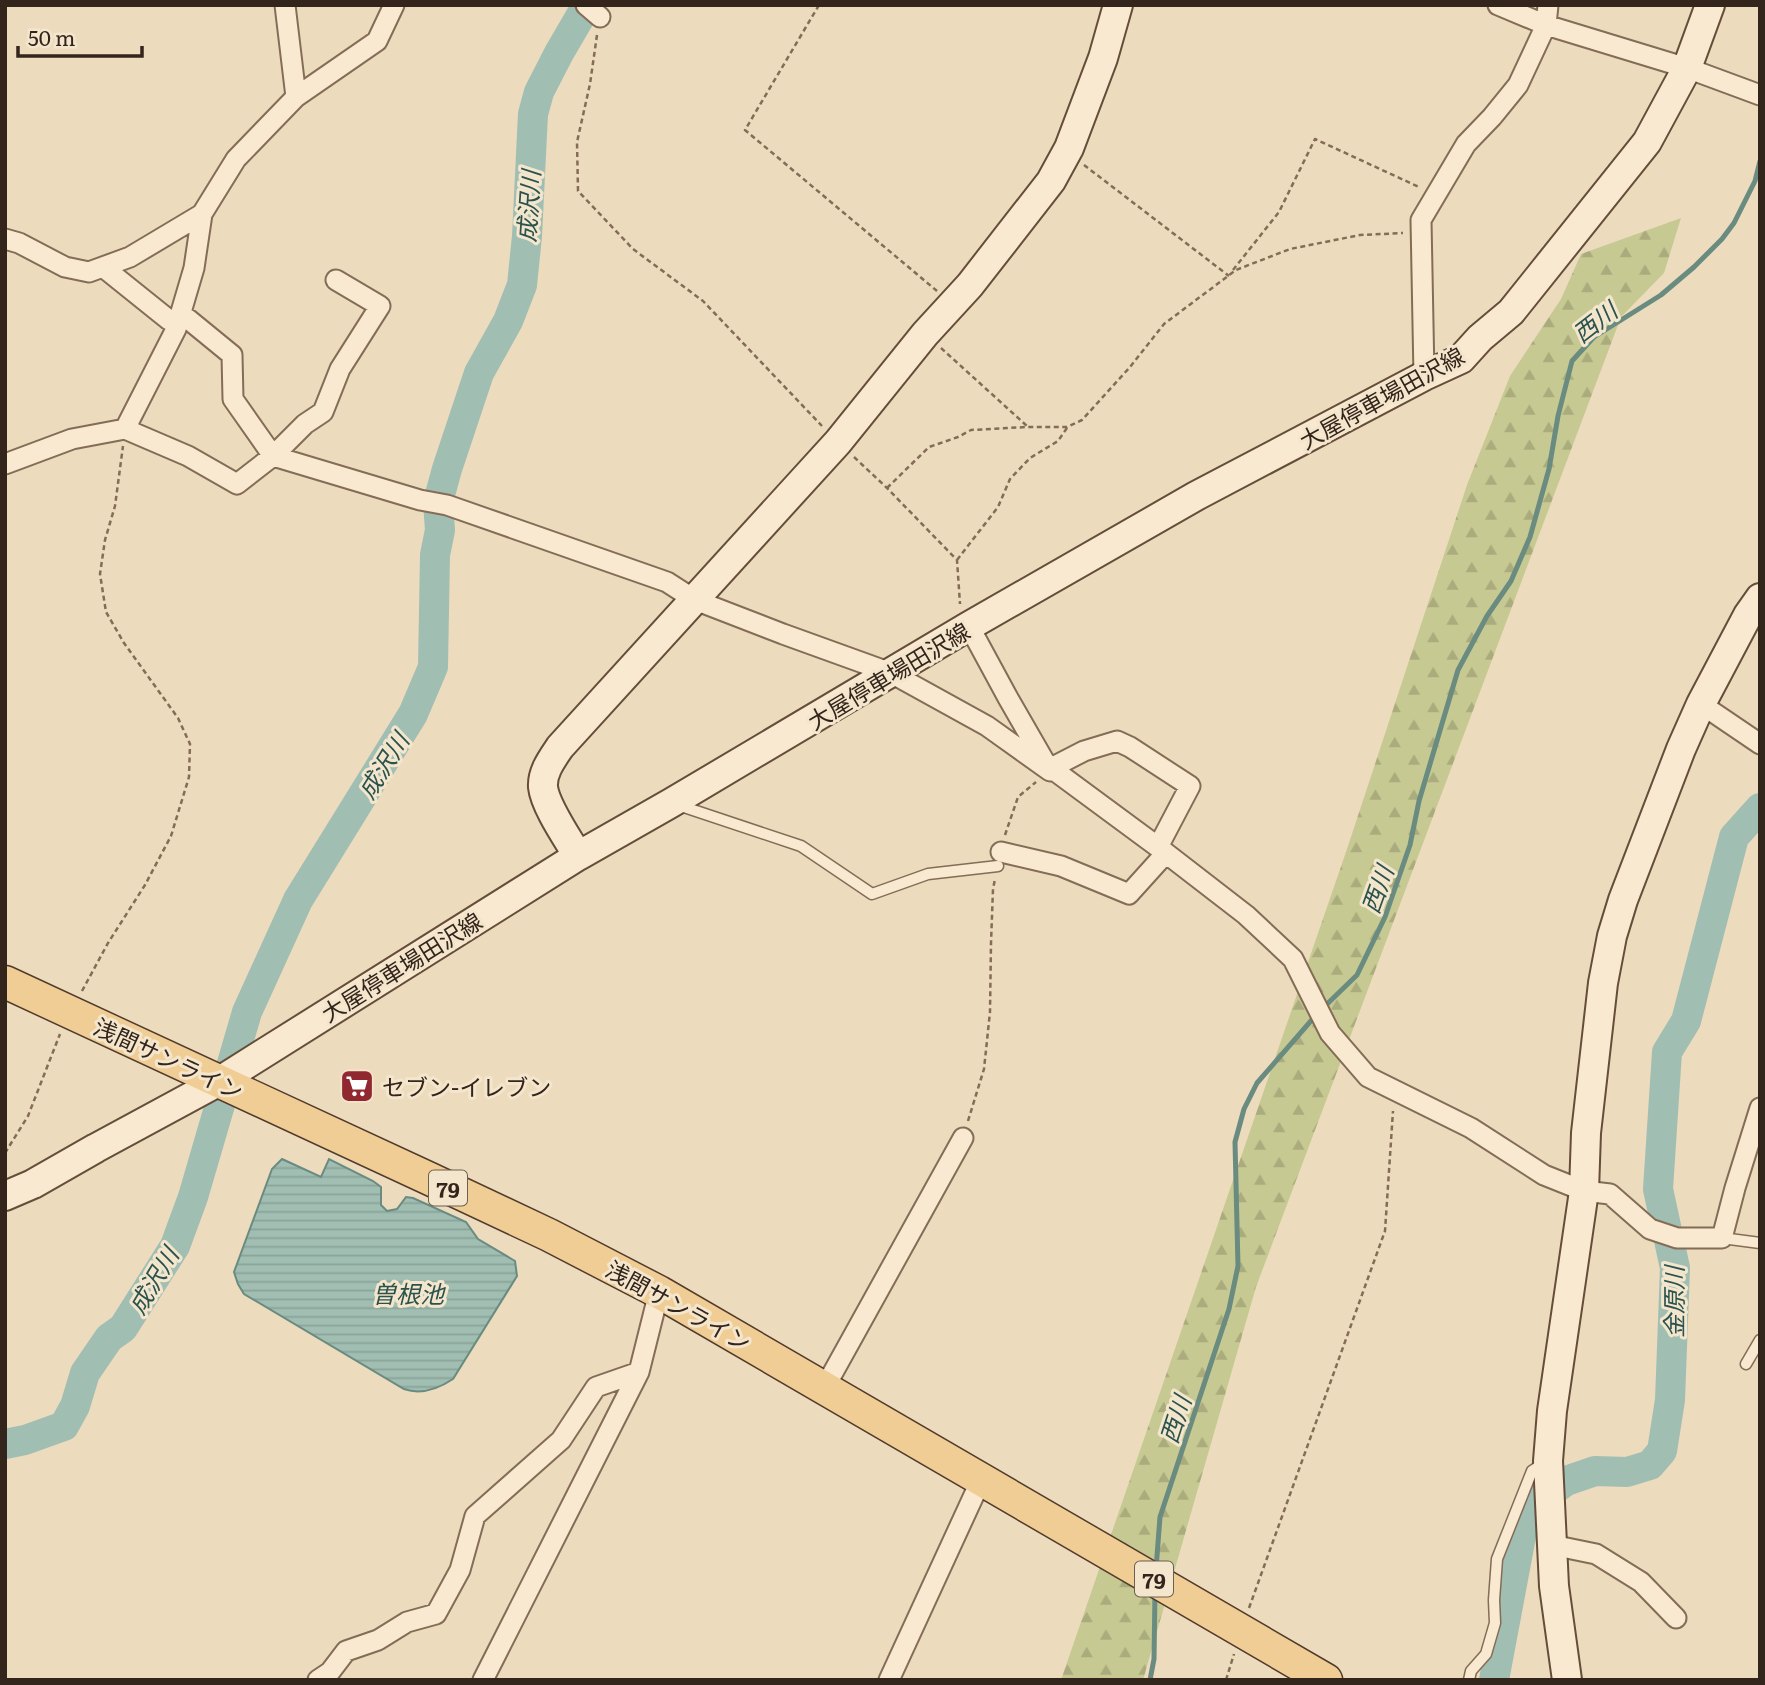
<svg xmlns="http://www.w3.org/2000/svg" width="1765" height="1685" font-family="Literata,'Noto Sans JP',serif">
<defs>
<pattern id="forest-firs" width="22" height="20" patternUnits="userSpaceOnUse" patternTransform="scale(1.75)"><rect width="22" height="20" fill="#c7c992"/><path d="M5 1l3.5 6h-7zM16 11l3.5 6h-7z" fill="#abac7d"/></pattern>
<pattern id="water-rules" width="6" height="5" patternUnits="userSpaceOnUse" patternTransform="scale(1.75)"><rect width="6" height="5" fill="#a1beb3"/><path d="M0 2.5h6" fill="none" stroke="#8ba399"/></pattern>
</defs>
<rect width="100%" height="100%" fill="#ecdbbd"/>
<path fill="url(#forest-firs)" d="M1681 218 1664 273 1621 317 1256 1287 1143 1680H1061L1347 849 1467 485 1510 376 1561 299 1581 254Z"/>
<path fill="url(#water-rules)" stroke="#698b80" stroke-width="2" d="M282 1159 321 1177 329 1159 373 1181 381 1187V1205L387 1211 397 1209 406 1197 413 1198 466 1222 478 1239 515 1261 517 1276 453 1379C438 1389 421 1395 404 1389L244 1294 238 1284 234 1272 272 1169Z"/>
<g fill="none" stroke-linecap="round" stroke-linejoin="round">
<path stroke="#698b80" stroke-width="5" d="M1323 1008 1357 975 1385 917 1410 845 1419 801 1458 670 1487 616 1511 581 1530 537 1549 469 1558 416 1572 361 1594 337 1661 295 1694 267 1722 239 1734 223 1755 181 1760 161
M1156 1569 1160 1517 1229 1309 1238 1266 1235 1142 1244 1109 1257 1083 1316 1015
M1150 1680 1154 1659 1155 1592"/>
<path stroke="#a1beb3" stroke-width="30" d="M5 1444 25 1440 64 1426 75 1406 85 1373 109 1338 123 1328 175 1246 193 1197 247 1012 298 900 413 714 433 667 435 555 440 530 438 502 447 469 479 373 508 321 522 285 527 236 533 114 539 92 559 53 587 5
M1494 1680 1522 1531 1534 1504 1566 1481 1595 1471 1627 1472 1650 1465 1662 1451 1670 1400 1675 1268 1658 1189 1667 1052 1686 1021 1734 837 1760 808"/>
<g stroke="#846c57" stroke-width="13">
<path id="lane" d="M678 805 801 846 872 894 928 874 998 866
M1722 1238 1760 1243
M1746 1364 1760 1340
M1469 1680 1471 1671 1486 1654 1495 1623 1494 1600 1497 1559 1532 1471 1544 1463"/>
</g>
<g stroke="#846c57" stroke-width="23">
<path id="street" d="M285 5 296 97
M586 5 600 17
M1498 5 1546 25 1687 68 1760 95
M5 239 19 243 65 267 89 272 130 257 202 214
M103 267 169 320 188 319 232 355 233 399 273 456 420 500 447 505 667 582 695 600 783 634 891 673 987 726 1050 771
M1424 376 1421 220 1466 144 1492 117 1518 85 1546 25 1548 5
M125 429 176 329 194 268 202 214 236 159 296 97 377 41 394 5
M5 464 72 439 125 429 188 456 237 484 273 456 305 424 323 412 340 369 380 306 336 280
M969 626 1008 698 1046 764
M1701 704 1760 744
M1051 768 1158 847 1246 915 1293 959 1330 1033 1368 1077 1471 1128 1544 1175 1584 1191 1610 1194 1650 1229 1677 1238H1722L1735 1188 1760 1108
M1051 768 1084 751 1117 741 1130 747 1190 786 1158 847
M1001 852 1061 866 1129 894 1166 853
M825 1387 963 1138
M1552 1545 1596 1554 1641 1582 1676 1618
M318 1680 330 1672 346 1651 378 1640 407 1622 436 1614 460 1570 475 1516 561 1440 596 1387 639 1372
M483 1680 639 1372 659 1292
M889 1680 981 1480"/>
</g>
<g stroke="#654d3a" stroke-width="32">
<path id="secondary" d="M578 856C568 839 545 806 543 787 542 772 552 759 560 747L838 442 925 334 970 285 1051 181 1069 148 1103 58 1118 5
M5 1196 33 1184 96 1148 218 1082 578 856 671 803 969 626 1196 496 1424 376 1461 359 1480 338 1511 312 1647 142 1687 68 1710 5
M1567 1680 1554 1586 1548 1461 1552 1411 1584 1191 1586 1133 1603 983 1612 936 1623 900 1681 749 1701 704 1748 615 1760 598"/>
</g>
<g stroke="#513b2c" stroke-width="35">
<path id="primary" d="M5 982 430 1179 549 1235 659 1292 1326 1680"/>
</g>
<path stroke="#846c57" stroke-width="2.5" stroke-dasharray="5 3.5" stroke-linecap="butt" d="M819 5 745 130 937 291
M597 35 590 84 577 142 578 191 633 249 703 301 822 426
M1084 165 1229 276
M1233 270 1279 212 1315 139 1419 187
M941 348 1027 426
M854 457 887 488 957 560 960 604
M887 488 929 447 958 437 971 430 1027 427H1067L1082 420 1130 367 1164 324 1236 270 1290 249 1360 235 1403 233
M957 560 998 507 1010 479 1030 458 1058 441 1067 428
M1005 835 1018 797 1036 782
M82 991 108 943 145 885 171 836 189 777 190 744 178 718 124 643 106 612 100 574 105 540 115 506 123 446
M968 1121 984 1069 990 1012 991 943 993 889 995 879
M5 1153 28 1116 60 1034
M1249 1608 1385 1231 1393 1111
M1226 1680 1234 1654"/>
<use href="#lane" stroke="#f8e9d0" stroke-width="10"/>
<use href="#street" stroke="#f8e9d0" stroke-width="19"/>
<use href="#secondary" stroke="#f8e9d0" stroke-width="28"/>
<use href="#primary" stroke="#f0cd94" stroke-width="32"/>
</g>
<defs>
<g id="supermarket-square" transform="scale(1.75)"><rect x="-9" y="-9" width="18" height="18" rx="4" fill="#912830" stroke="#f4e6cc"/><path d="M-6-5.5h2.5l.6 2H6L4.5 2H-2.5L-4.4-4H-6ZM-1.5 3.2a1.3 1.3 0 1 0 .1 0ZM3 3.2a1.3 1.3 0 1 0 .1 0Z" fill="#fff"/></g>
</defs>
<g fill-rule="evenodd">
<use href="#supermarket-square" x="357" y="1086"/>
</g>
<g text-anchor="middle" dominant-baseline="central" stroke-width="6" stroke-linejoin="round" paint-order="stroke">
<g fill="#f4e6cc" stroke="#6d5f50" stroke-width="2">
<rect x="429" y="1170.5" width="38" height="35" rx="5"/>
<rect x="1135" y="1561.5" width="38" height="35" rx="5"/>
</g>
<g font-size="21" font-weight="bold" fill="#33251b">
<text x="448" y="1188">79</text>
<text x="1154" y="1579">79</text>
</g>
<g font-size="23" fill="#33251b" stroke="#f4e6cc">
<text transform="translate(1381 397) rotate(-29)">大屋停車場田沢線</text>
<text transform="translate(888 675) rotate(-31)">大屋停車場田沢線</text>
<text transform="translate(401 966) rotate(-32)">大屋停車場田沢線</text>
<text transform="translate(169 1058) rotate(25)">浅間サンライン</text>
<text transform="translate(679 1305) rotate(29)">浅間サンライン</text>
</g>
<g font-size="23" fill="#33251b" stroke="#f4e6cc" text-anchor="start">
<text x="382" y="1086">セブン-イレブン</text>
</g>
<g font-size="24" font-style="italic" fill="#2b534e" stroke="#f4e6cc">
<text transform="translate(527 206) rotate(-86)">成沢川</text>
<text transform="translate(1594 321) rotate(-38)">西川</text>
<text transform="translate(382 765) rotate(-58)">成沢川</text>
<text transform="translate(1376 889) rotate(-70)">西川</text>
<text transform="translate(152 1280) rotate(-59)">成沢川</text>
<text x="408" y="1292">曽根池</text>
<text transform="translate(1672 1302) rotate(-90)">金原川</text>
<text transform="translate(1174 1419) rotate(-72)">西川</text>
</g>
</g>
<rect width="1765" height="1685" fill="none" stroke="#33251b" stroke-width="14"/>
<path d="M18 46v10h124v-10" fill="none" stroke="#33251b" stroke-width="3.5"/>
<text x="28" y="46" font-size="21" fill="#33251b" stroke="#f4e6cc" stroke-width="5" paint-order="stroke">50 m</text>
</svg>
